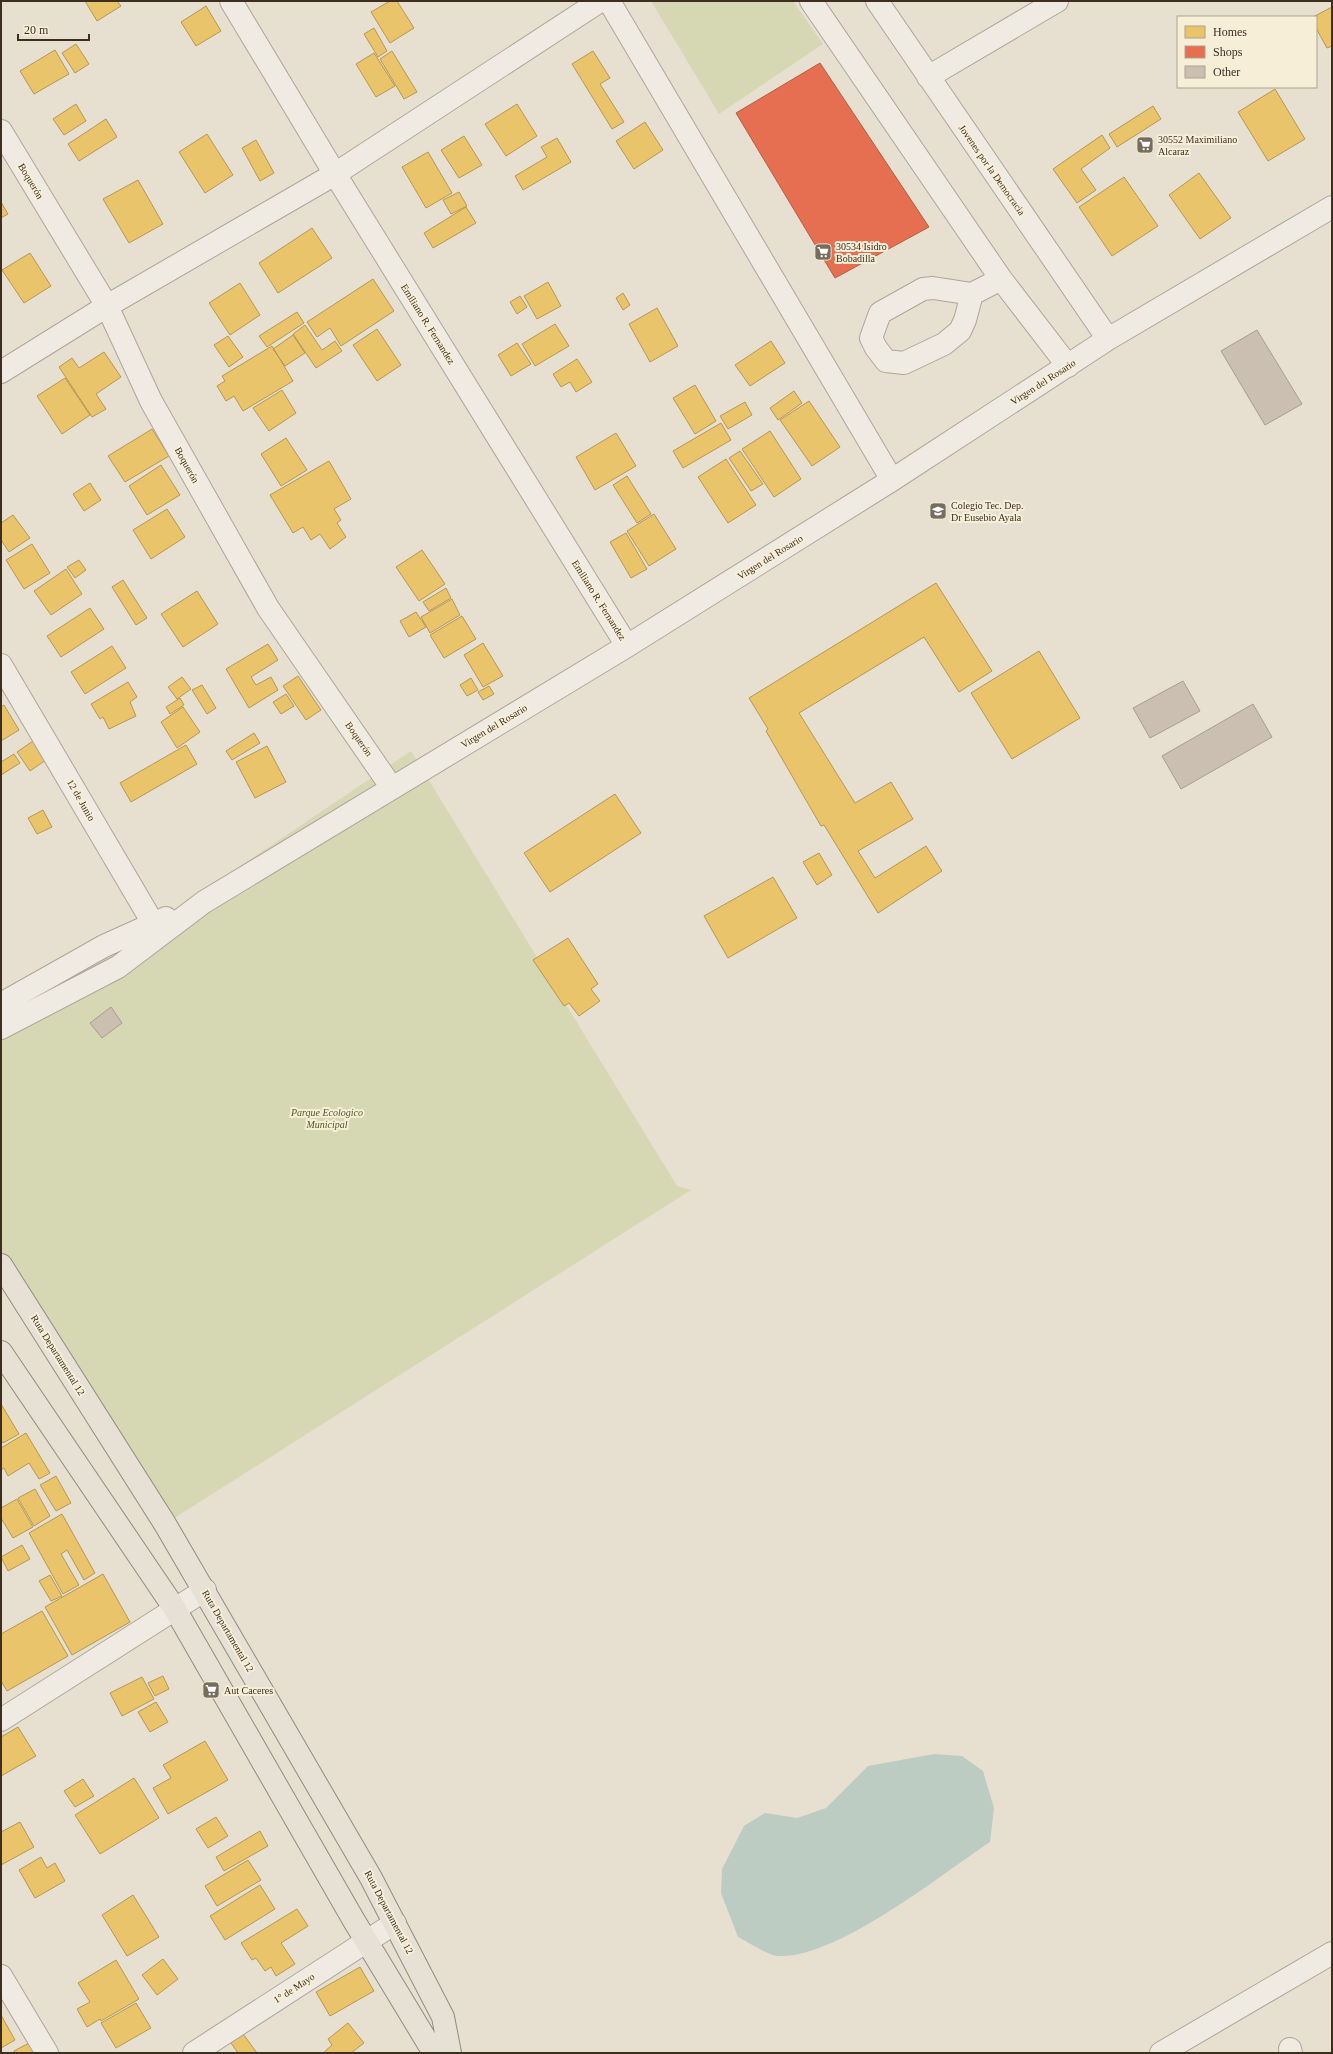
<svg xmlns="http://www.w3.org/2000/svg" width="1333" height="2054" font-family="Georgia,serif">
<rect width="100%" height="100%" fill="#e7e0d1"/>
<path fill="#d6d7b3" d="M651 1H793L823 44 719 114Z
M411 751 677 1186 691 1190 165 1524 1 1265V1028Z"/>
<path fill="#bcccc2" d="M934 1754 962 1756 983 1771 994 1808 990 1842C942 1874 836 1959 779 1956 769 1956 748 1942 738 1937L721 1893 722 1869 744 1826 765 1813 797 1818 826 1808 868 1766Z"/>
<path fill="#e9c46a" stroke="#b59754" d="M85 1H117L121 6 97 21Z
M390 1H397L414 28 390 43 371 12Z
M206 6 221 31 196 46 181 22Z
M1332 7V46L1327 48 1316 28V17H1313Z
M374 28 387 51 378 57 364 34Z
M76 44 89 64 75 73 62 53Z
M55 50 69 74 34 94 20 71Z
M392 51 417 92 404 99 380 59Z
M593 51 610 78 600 84 624 122 612 129 572 64Z
M374 53 395 86 376 97 356 64Z
M1275 89 1305 139 1268 161 1238 112Z
M76 104 86 121 64 135 53 119Z
M517 104 537 136 506 156 485 124Z
M1153 106 1161 119 1117 147 1109 134Z
M106 119 117 137 79 161 68 144Z
M645 122 663 150 634 169 616 141Z
M207 134 233 175 205 193 179 152Z
M1102 135 1110 148 1081 169 1096 190 1077 203 1053 169Z
M464 136 482 165 459 178 441 150Z
M557 138 571 162 523 190 515 176 547 157 541 147Z
M256 140 274 173 260 181 242 148Z
M428 152 452 193 426 208 402 167Z
M1199 173 1231 218 1200 239 1169 195Z
M1124 177 1158 226 1112 256 1079 207Z
M138 180 163 224 129 243 103 199Z
M459 192 467 206 451 214 443 200Z
M1 202 8 214 1 218Z
M466 207 476 223 433 248 424 233Z
M312 228 332 258 278 293 259 263Z
M30 253 51 286 24 303 2 270Z
M373 279 394 311 341 346 330 328 317 337 307 322Z
M548 282 561 306 537 319 524 296Z
M240 283 260 315 230 335 209 303Z
M623 293 630 305 623 310 616 298Z
M520 296 527 307 517 314 510 302Z
M657 308 678 346 650 362 629 324Z
M297 312 304 323 267 347 259 336Z
M555 324 569 346 535 366 522 344Z
M305 325 322 350 335 341 342 351 316 368 293 334Z
M377 329 401 365 377 381 353 345Z
M293 335 305 353 285 366 273 349Z
M228 336 243 357 229 367 214 345Z
M771 341 785 363 750 386 735 365Z
M517 343 531 364 511 376 498 355Z
M272 346 293 381 243 411 234 396 226 401 217 386 225 381 222 376Z
M104 352 121 377 96 394 106 409 92 417 59 367 72 358 79 368Z
M577 359 592 382 576 392 570 382 561 387 553 374Z
M65 378 90 415 62 434 37 396Z
M695 385 716 421 695 434 673 398Z
M282 390 296 413 269 431 253 408Z
M794 391 802 403 778 420 770 408Z
M809 401 840 447 812 466 780 420Z
M745 402 752 415 728 429 720 416Z
M721 423 731 440 683 468 673 451Z
M152 429 169 456 125 482 108 456Z
M770 431 801 479 774 497 742 449Z
M616 433 636 466 595 490 576 457Z
M286 438 307 470 281 486 261 454Z
M740 451 763 484 751 491 729 458Z
M726 459 756 505 728 523 698 477Z
M329 461 351 499 334 509 341 520 337 523 346 537 330 549 320 534 311 540 303 527 293 533 270 495Z
M161 465 180 495 147 515 129 486Z
M627 476 651 514 637 523 613 485Z
M90 483 101 500 84 511 73 494Z
M167 509 185 537 151 559 133 530Z
M654 514 676 549 649 566 627 531Z
M13 515 30 538 9 552 1 540V523Z
M626 533 647 569 631 578 610 542Z
M32 544 50 573 24 589 6 560Z
M422 550 445 584 419 601 396 567Z
M79 560 86 570 75 578 67 567Z
M66 569 82 594 51 615 34 591Z
M123 580 147 618 136 625 112 587Z
M936 583 992 671 959 692 924 637 799 713 855 803 891 782 913 819 858 851 875 878 926 846 942 871 878 913 824 825 821 826 766 731 768 729 749 698Z
M446 588 451 598 429 611 423 602Z
M197 591 218 624 183 647 161 614Z
M452 599 460 615 430 633 421 617Z
M90 608 104 629 61 657 47 636Z
M416 612 426 627 409 637 400 621Z
M462 616 476 639 444 658 430 635Z
M483 643 503 676 483 687 464 655Z
M268 644 278 660 251 677 256 685 271 677 278 690 249 708 226 669Z
M112 646 126 668 85 694 71 672Z
M1039 651 1080 718 1012 759 971 693Z
M298 676 321 710 306 720 283 686Z
M182 677 191 689 177 699 168 687Z
M471 678 478 690 467 696 460 685Z
M128 682 137 697 130 702 136 716 109 729 103 717 100 719 91 704Z
M202 685 216 708 207 714 192 690Z
M489 686 494 694 483 700 478 692Z
M286 694 294 706 281 714 273 702Z
M180 698 184 705 170 714 166 707Z
M4 705 19 730 1 741V707Z
M183 707 200 732 177 748 161 722Z
M254 733 260 743 232 760 226 751Z
M33 741 46 760 30 771 17 752Z
M186 745 197 764 131 802 120 783Z
M267 746 286 782 255 798 236 762Z
M14 754 20 763 1 775V762Z
M615 794 641 833 550 892 524 853Z
M43 810 52 827 37 834 28 818Z
M819 853 832 875 817 885 803 862Z
M773 877 797 918 728 958 704 916Z
M568 938 598 984 591 989 600 1001 579 1016 569 1003 564 1006 533 960Z
M1 1404 19 1434 3 1443 1 1440Z
M26 1433 50 1473 39 1479 29 1463 8 1476 4 1468 1 1470V1448Z
M56 1476 71 1503 56 1511 40 1485Z
M35 1489 50 1516 34 1526 18 1498Z
M17 1499 33 1527 13 1538 1 1518V1508Z
M62 1514 95 1573 84 1580 67 1550 61 1554 79 1585 63 1594 29 1533Z
M22 1545 30 1559 8 1571 1 1557Z
M103 1574 130 1622 72 1655 45 1607Z
M50 1575 62 1596 51 1601 39 1581Z
M42 1611 68 1656 7 1691 1 1681V1634Z
M163 1676 169 1689 155 1696 148 1683Z
M142 1677 154 1699 122 1716 110 1693Z
M156 1702 168 1722 150 1732 138 1712Z
M18 1727 36 1756 1 1776V1737Z
M205 1741 228 1780 168 1814 153 1788 171 1778 163 1765Z
M134 1778 159 1818 100 1854 75 1815Z
M83 1779 94 1796 75 1807 64 1791Z
M216 1817 228 1836 208 1848 196 1829Z
M20 1822 34 1847 1 1865V1832Z
M260 1831 268 1846 224 1871 216 1857Z
M41 1857 47 1868 55 1863 65 1881 35 1898 19 1870Z
M248 1860 261 1880 217 1906 205 1886Z
M260 1885 275 1909 225 1940 210 1916Z
M133 1895 159 1937 127 1956 102 1915Z
M297 1909 308 1926 281 1943 295 1964 276 1976 271 1967 265 1971 256 1958 252 1960 241 1943Z
M163 1959 178 1979 157 1995 142 1975Z
M116 1960 139 1999 101 2021 100 2019 87 2027 77 2009 90 2002 78 1983Z
M360 1967 374 1991 330 2016 316 1992Z
M136 2003 151 2028 116 2048 101 2023Z
M1 2015 15 2040 1 2048Z
M348 2023 364 2043 351 2053H323L332 2045 328 2039Z
M241 2031 257 2053H238L229 2040Z
M29 2043 35 2053H15L14 2051Z"/>
<path fill="#e76f51" stroke="#b45c42" d="M820 63 929 227 835 278 736 113Z"/>
<path fill="#cbbfb2" stroke="#a89c90" d="M1257 330 1302 404 1265 425 1221 351Z
M1183 681 1200 711 1150 738 1133 708Z
M1253 704 1272 737 1181 789 1162 756Z
M111 1007 122 1023 102 1038 90 1023Z"/>
<g fill="none" stroke-linecap="round" stroke-linejoin="round">
<g stroke="#ada599" stroke-width="24">
<path id="minor" d="M231 1 335 174 627 646
M609 1 892 480
M811 1 1001 279 1068 366
M877 1 1108 339
M928 77 1057 1
M1 131 107 306 151 401 268 608 392 788
M972 294 965 320 960 331 944 344 904 363 886 361 876 348 871 338 880 313 923 289 933 288 972 294 1001 279
M1 372 107 306 335 174 600 1
M1 665 160 935
M1 1004 104 946 166 918
M1 1028 118 967 204 902 627 646 892 480 1108 339 1332 207
M1 1720 205 1590
M1 1976 47 2053
M1290 2049 1291 2053
M194 2053 395 1923
M1161 2053 1332 1953"/>
</g>
<g stroke="#928b80" stroke-width="24">
<path id="major" d="M1 1265 165 1524 371 1878 443 2017 450 2053
M1 1352 175 1609 353 1919 434 2053"/>
</g>
<use href="#minor" stroke="#efebe3" stroke-width="22"/>
<use href="#major" stroke="#e6e1d4" stroke-width="22"/>
</g>
<defs>
<g id="supermarket-square" transform="scale(0.9)"><rect x="-9" y="-9" width="18" height="18" rx="4" fill="#786c5e" stroke="#f7eed8"/><path d="M-6-5.5h2.5l.6 2H6L4.5 2H-2.5L-4.4-4H-6ZM-1.5 3.2a1.3 1.3 0 1 0 .1 0ZM3 3.2a1.3 1.3 0 1 0 .1 0Z" fill="#fff"/></g>
<g id="university-square" transform="scale(0.9)"><rect x="-9" y="-9" width="18" height="18" rx="4" fill="#786c5e" stroke="#f7eed8"/><path d="M0-5L7-2L0 1L-7-2ZM-4 1L0 2.5L4 1V4Q0 6-4 4Z" fill="#fff"/></g>
</defs>
<g fill-rule="evenodd">
<use href="#supermarket-square" x="1145" y="145"/>
<use href="#supermarket-square" x="823" y="252"/>
<use href="#university-square" x="938" y="511"/>
<use href="#supermarket-square" x="211" y="1690"/>
</g>
<g text-anchor="middle" dominant-baseline="central" stroke-width="4" stroke-linejoin="round" paint-order="stroke">
<g font-size="10" fill="#3d2e20" stroke="#f7eed8" text-anchor="start">
<text x="1158" y="139">30552 Maximiliano<tspan x="1158" dy="12">Alcaraz</tspan></text>
<text x="836" y="246">30534 Isidro<tspan x="836" dy="12">Bobadilla</tspan></text>
<text x="951" y="505">Colegio Tec. Dep.<tspan x="951" dy="12">Dr Eusebio Ayala</tspan></text>
<text x="224" y="1690">Aut Caceres</text>
</g>
<g font-size="10" fill="#3d2e20" stroke="#f7eed8">
<text transform="translate(992 170) rotate(55)">Jovenes por la Democracia</text>
<text transform="translate(31 181) rotate(59)">Boquerón</text>
<text transform="translate(428 324) rotate(58)">Emiliano R. Fernandez</text>
<text transform="translate(1043 382) rotate(-33)">Virgen del Rosario</text>
<text transform="translate(187 465) rotate(61)">Boquerón</text>
<text transform="translate(770 557) rotate(-32)">Virgen del Rosario</text>
<text transform="translate(599 600) rotate(58)">Emiliano R. Fernandez</text>
<text transform="translate(494 726) rotate(-31)">Virgen del Rosario</text>
<text transform="translate(359 739) rotate(55)">Boquerón</text>
<text transform="translate(81 800) rotate(60)">12 de Junio</text>
<text transform="translate(58 1355) rotate(58)">Ruta Departamental 12</text>
<text transform="translate(228 1631) rotate(60)">Ruta Departamental 12</text>
<text transform="translate(389 1912) rotate(62)">Ruta Departamental 12</text>
<text transform="translate(294 1988) rotate(-33)">1° de Mayo</text>
</g>
<g font-size="10" font-style="italic" fill="#4d5a26" stroke="#f7eed8">
<text x="327" y="1112">Parque Ecologico<tspan x="327" dy="12">Municipal</tspan></text>
</g>
</g>
<rect width="1333" height="2054" fill="none" stroke="#3d2e20" stroke-width="4"/>
<rect x="1177" y="16" width="140" height="72" fill="#f7eed8" stroke="#ada18e"/>
<rect x="1185" y="26" width="20" height="12" fill="#e9c46a" stroke="#ada18e"/>
<text x="1213" y="36" font-size="12" fill="#3d2e20">Homes</text>
<rect x="1185" y="46" width="20" height="12" fill="#e76f51" stroke="#ada18e"/>
<text x="1213" y="56" font-size="12" fill="#3d2e20">Shops</text>
<rect x="1185" y="66" width="20" height="12" fill="#cbbfb2" stroke="#ada18e"/>
<text x="1213" y="76" font-size="12" fill="#3d2e20">Other</text>
<path d="M18 34v6h71v-6" fill="none" stroke="#3d2e20" stroke-width="2"/>
<text x="24" y="34" font-size="12" fill="#3d2e20" stroke="#f7eed8" stroke-width="3" paint-order="stroke">20 m</text>
</svg>
